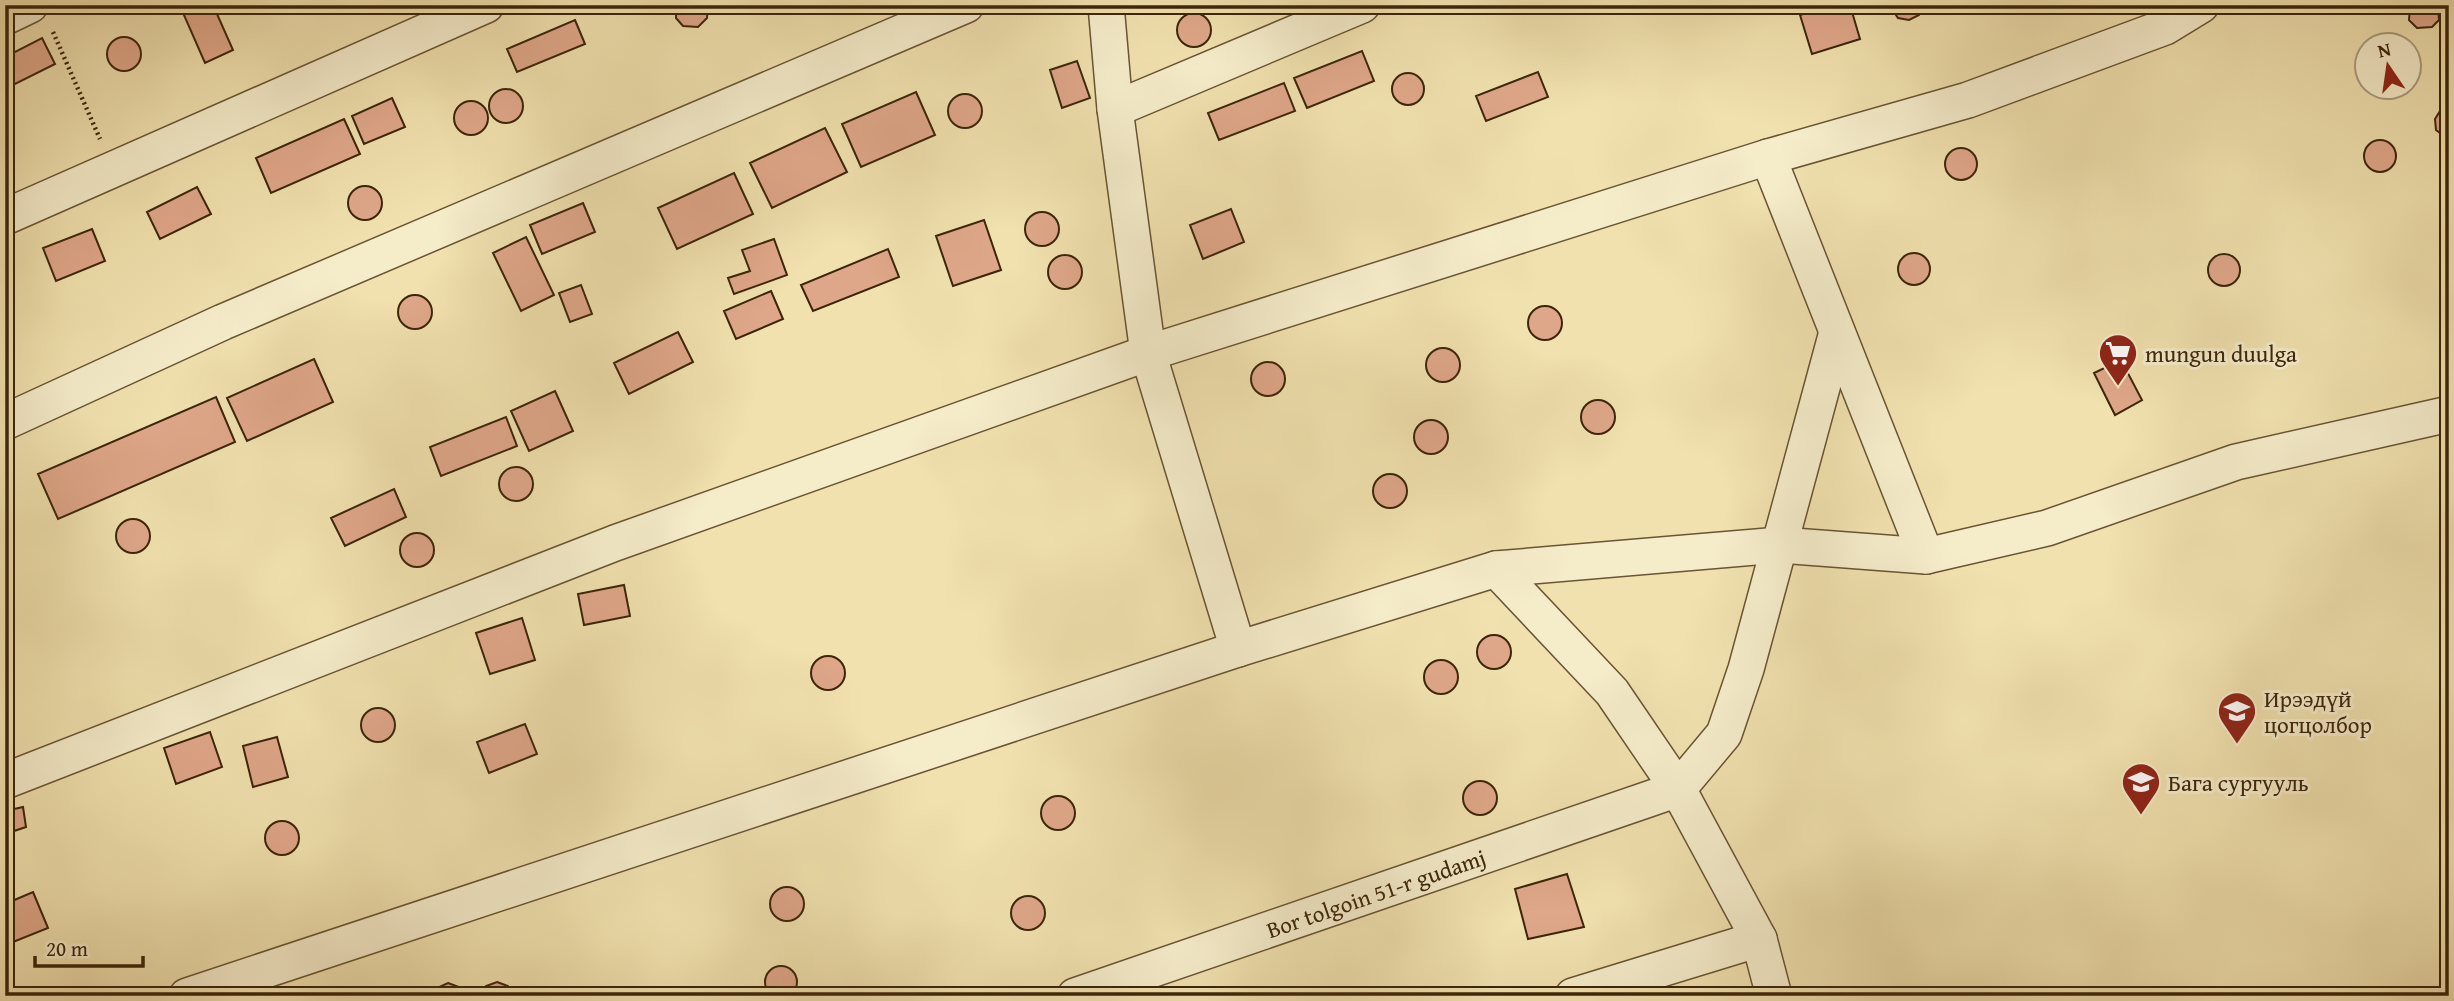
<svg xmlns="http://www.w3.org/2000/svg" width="2454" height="1001" font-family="'Gentium Book Plus',serif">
<rect width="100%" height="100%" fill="#f0e1ae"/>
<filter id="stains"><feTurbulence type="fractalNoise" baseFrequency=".00286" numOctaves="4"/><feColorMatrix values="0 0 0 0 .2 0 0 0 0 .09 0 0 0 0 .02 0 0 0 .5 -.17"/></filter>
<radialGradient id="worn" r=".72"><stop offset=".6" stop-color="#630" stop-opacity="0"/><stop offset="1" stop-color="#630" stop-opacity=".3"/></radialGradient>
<path fill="#dfa789" stroke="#3c250a" stroke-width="2" d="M213 5 233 50 205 63 180 6Z
M676 5H708L707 18 698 27 683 26 676 18Z
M1831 5H1850L1860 39 1812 54 1800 15Z
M1922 5 1919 15 1909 20 1898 18 1890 6Z
M2410 5H2438L2439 20 2432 27 2417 28 2409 20Z
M1177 30a17 17 0 1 1 34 0a17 17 0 1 1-34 0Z
M575 20 585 44 517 72 507 49Z
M107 54a17 17 0 1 1 34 0a17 17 0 1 1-34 0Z
M42 38 55 64 5 89V57Z
M1362 51 1374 81 1307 108 1294 78Z
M1077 61 1090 98 1062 108 1050 70Z
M1538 72 1548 97 1486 121 1476 96Z
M1392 89a16 16 0 1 1 32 0a16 16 0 1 1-32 0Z
M1284 83 1295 111 1219 140 1208 113Z
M489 106a17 17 0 1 1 34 0a17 17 0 1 1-34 0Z
M916 92 935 135 861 167 842 124Z
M948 111a17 17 0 1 1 34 0a17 17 0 1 1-34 0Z
M392 98 405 127 364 144 352 116Z
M454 118a17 17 0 1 1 34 0a17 17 0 1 1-34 0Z
M2449 106V139H2448L2436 130 2435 119 2440 111Z
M344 119 360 154 271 193 256 158Z
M825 128 847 172 772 208 750 163Z
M2364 156a16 16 0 1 1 32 0a16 16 0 1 1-32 0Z
M1945 164a16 16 0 1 1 32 0a16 16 0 1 1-32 0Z
M734 173 753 214 677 249 658 208Z
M348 203a17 17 0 1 1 34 0a17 17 0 1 1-34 0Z
M197 187 211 214 160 239 147 212Z
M583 203 595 232 542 254 530 225Z
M1231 209 1244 242 1203 259 1190 225Z
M1025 229a17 17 0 1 1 34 0a17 17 0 1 1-34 0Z
M984 220 1001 270 953 286 936 236Z
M92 229 105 261 56 281 43 248Z
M526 237 554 295 521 311 493 253Z
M774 239 787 275 734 294 728 278 750 271 742 250Z
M888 249 899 277 813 311 801 285Z
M1898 269a16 16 0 1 1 32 0a16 16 0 1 1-32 0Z
M2208 270a16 16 0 1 1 32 0a16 16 0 1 1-32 0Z
M1048 272a17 17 0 1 1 34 0a17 17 0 1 1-34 0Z
M581 285 592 314 570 322 559 293Z
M771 291 783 319 736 339 724 311Z
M398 312a17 17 0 1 1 34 0a17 17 0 1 1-34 0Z
M1528 323a17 17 0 1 1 34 0a17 17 0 1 1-34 0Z
M678 332 693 362 629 394 614 363Z
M1426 365a17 17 0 1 1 34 0a17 17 0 1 1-34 0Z
M314 359 333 402 247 441 227 398Z
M2121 360 2142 400 2115 415 2094 373Z
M1251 379a17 17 0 1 1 34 0a17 17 0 1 1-34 0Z
M555 391 573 431 529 451 511 411Z
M216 397 235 442 58 519 38 474Z
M1581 417a17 17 0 1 1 34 0a17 17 0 1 1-34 0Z
M506 417 517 446 441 476 430 447Z
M1414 437a17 17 0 1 1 34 0a17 17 0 1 1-34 0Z
M499 484a17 17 0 1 1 34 0a17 17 0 1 1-34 0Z
M1373 491a17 17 0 1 1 34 0a17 17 0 1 1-34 0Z
M394 489 406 517 345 546 331 518Z
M116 536a17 17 0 1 1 34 0a17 17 0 1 1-34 0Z
M400 550a17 17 0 1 1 34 0a17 17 0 1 1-34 0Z
M624 585 630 616 584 625 578 594Z
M522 618 535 660 490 674 476 633Z
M1477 652a17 17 0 1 1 34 0a17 17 0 1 1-34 0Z
M811 673a17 17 0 1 1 34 0a17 17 0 1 1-34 0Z
M1424 677a17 17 0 1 1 34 0a17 17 0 1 1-34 0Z
M361 725a17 17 0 1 1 34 0a17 17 0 1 1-34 0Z
M525 724 537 754 489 773 477 742Z
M210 732 222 767 176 784 164 748Z
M277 737 288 777 253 787 243 746Z
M1463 798a17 17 0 1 1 34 0a17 17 0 1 1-34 0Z
M1041 813a17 17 0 1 1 34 0a17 17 0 1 1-34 0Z
M23 807 26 827 5 834V811Z
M265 838a17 17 0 1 1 34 0a17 17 0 1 1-34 0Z
M1567 874 1584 927 1528 939 1515 889Z
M770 904a17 17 0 1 1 34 0a17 17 0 1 1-34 0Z
M33 892 48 928 8 944 5 904Z
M1011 913a17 17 0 1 1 34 0a17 17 0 1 1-34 0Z
M765 982a16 16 0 1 1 32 0a16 16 0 1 1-32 0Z
M497 982 508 986 514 996H481L486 986Z
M448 983 459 987 465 996H433L437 988Z"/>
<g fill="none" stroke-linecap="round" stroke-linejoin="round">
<g stroke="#695433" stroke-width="38">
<g id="street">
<path d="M1106 5 1115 109 1148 353 1238 649"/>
<path d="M5 17 30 5"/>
<path d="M1115 109 1362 5"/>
<path d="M1768 157 1926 556"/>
<path d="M5 217 486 5"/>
<path d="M5 422 223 322 966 5"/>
<path d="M1496 569 1612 692 1678 789 1759 939 1774 996"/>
<path d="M5 781 615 543 1148 353 1768 157 1968 100 2165 27 2201 5"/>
<path d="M187 996 1238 649 1496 569 1780 545 1926 556 2047 528 2236 462 2449 414"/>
<path id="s1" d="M1075 996 1678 789 1724 734 1746 669 1837 332"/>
<path d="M1573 996 1759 939"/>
</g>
</g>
<path stroke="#3c250a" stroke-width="4.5" stroke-dasharray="2 3.5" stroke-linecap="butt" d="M53 32 100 139"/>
<use href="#street" stroke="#f5ecca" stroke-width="35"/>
</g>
<defs>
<g id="supermarket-pin" transform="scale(2.0125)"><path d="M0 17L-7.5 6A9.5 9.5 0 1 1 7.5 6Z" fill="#8f2418" stroke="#f5ecca"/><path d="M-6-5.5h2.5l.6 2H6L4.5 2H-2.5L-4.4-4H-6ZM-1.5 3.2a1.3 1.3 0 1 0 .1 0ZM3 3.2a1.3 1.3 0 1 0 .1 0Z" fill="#fff"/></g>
<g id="school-pin" transform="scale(2.0125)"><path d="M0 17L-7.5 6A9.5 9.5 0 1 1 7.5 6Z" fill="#8f2418" stroke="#f5ecca"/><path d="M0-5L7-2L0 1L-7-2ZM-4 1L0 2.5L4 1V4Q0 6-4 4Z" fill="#fff"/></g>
</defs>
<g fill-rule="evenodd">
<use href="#supermarket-pin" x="2118" y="353"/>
<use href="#school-pin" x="2237" y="711"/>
<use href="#school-pin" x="2141" y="782"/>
</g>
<g text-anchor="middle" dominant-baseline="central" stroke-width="6" stroke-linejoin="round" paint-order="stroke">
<g font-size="23" fill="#3c250a" stroke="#f5ecca" text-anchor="start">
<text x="2145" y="353">mungun duulga</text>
<text x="2264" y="698">Ирээдүй<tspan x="2264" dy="26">цогцолбор</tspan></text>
<text x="2168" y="782">Бага сургууль</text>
</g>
<g font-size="23" fill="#3c250a" stroke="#f5ecca">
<text stroke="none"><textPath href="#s1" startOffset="318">Bor tolgoin 51-r gudamj</textPath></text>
</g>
</g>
<rect width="2454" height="1001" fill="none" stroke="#f0e1ae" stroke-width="28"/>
<rect x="7" y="7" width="2440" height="987" fill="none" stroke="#3c250a" stroke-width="3.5"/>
<rect x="14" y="14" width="2426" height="973" fill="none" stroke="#3c250a" stroke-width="2"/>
<g transform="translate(2388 66) rotate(347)"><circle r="33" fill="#f5ecca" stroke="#ab9c7d" stroke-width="2"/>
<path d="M0-5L12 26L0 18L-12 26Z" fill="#8f2418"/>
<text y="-10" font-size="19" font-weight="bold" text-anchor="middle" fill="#3c250a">N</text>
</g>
<path d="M35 956v10h108v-10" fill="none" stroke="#3c250a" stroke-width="3.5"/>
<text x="46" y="956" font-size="21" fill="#3c250a" stroke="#f5ecca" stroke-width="5" paint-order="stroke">20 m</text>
<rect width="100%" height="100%" filter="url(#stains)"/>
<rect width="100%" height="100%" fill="url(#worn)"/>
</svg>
